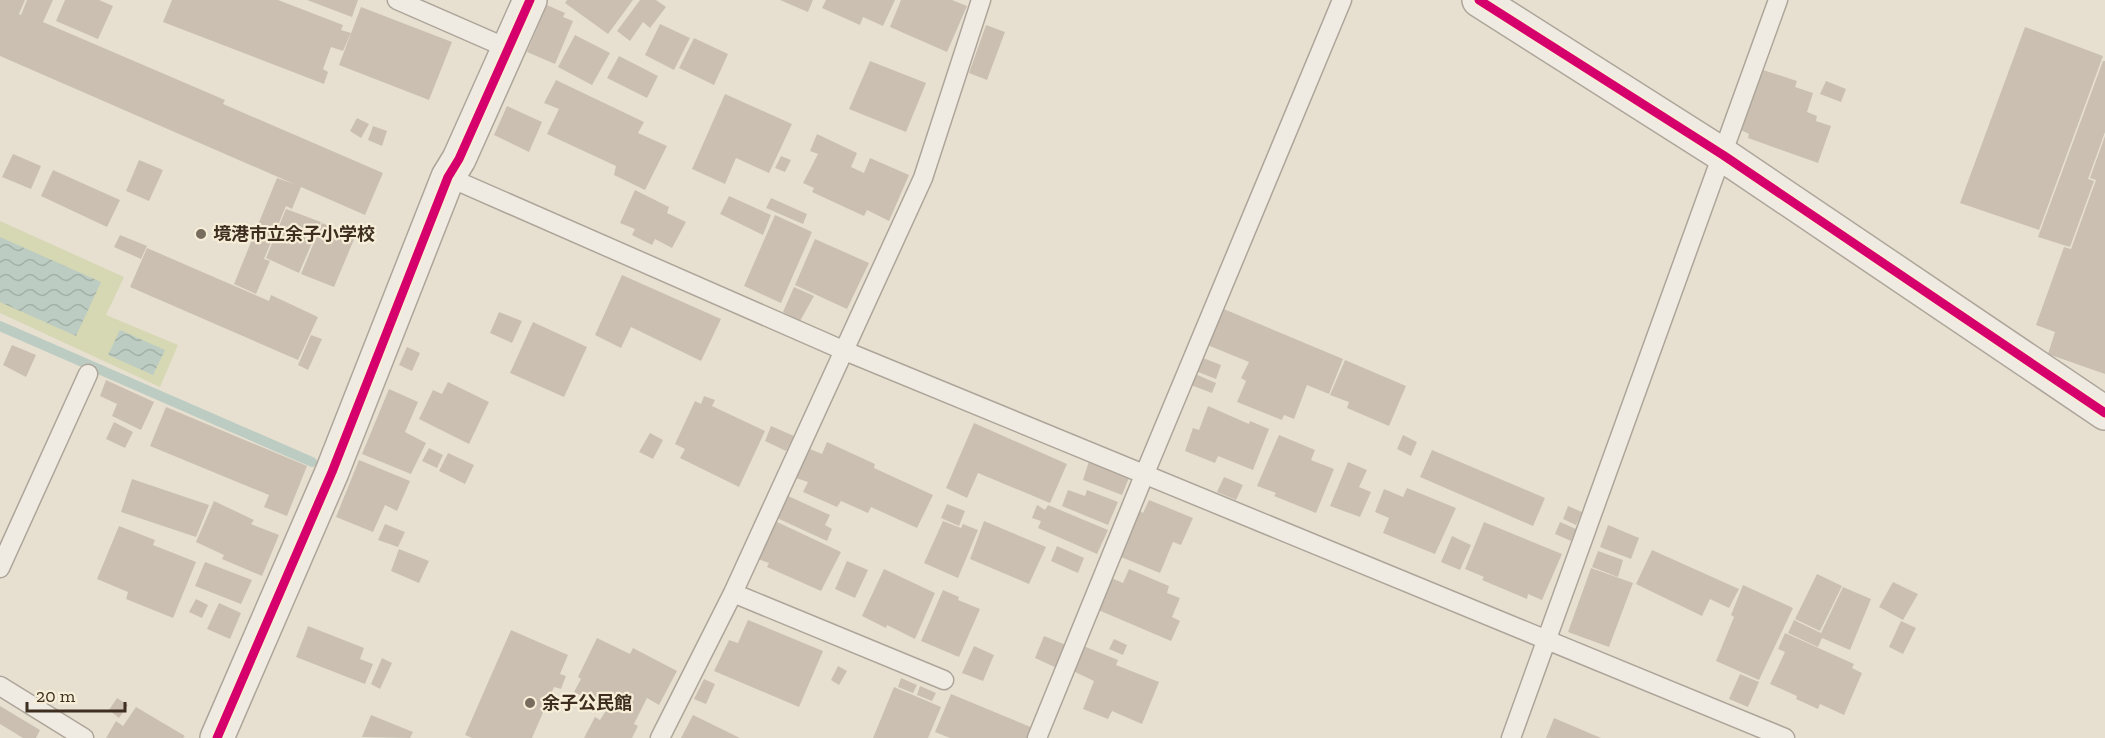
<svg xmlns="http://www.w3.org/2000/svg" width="2105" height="738" font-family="'Zilla Slab','Noto Sans JP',serif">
<defs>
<pattern id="water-waves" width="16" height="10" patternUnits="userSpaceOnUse" patternTransform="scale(1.5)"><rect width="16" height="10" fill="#bcccc2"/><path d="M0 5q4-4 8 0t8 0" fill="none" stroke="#a2b0a6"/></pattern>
</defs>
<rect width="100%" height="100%" fill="#e7e0d1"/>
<path fill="#d6d7b3" d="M0 221 124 277 106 315 178 345 160 387 0 313Z"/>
<path fill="url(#water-waves)" d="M0 237 101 282 76 336 0 302Z
M120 330 165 350 153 375 108 355Z"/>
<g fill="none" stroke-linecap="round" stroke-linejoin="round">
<path stroke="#bcccc2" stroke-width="10" d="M0 326 312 462"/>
</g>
<path fill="#cbbfb2" d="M0 0H25L19 14 21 15 27 0H53L43 22 225 100 223 104 383 173 365 215 301 187 292 209 286 206 264 259 270 261 256 294 234 284 277 178 294 184 0 56Z
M65 0H99L113 6 98 39 56 21Z
M172 0H278L343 25 341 30 351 33 343 51 331 47 323 69 328 72 324 84 163 22Z
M307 0H358L352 17Z
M567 0H633L608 34 565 3Z
M640 0H656L666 7 650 28 643 22 630 41 617 31Z
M780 0H813L808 12Z
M826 0H895L883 26 863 17 860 25 822 8Z
M901 0H952L967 6 947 52 890 27Z
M547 5 565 13 563 17 573 21 555 64 527 52Z
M361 7 452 42 429 100 339 65Z
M660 24 690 38 674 70 645 55Z
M986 25 1005 32 987 80 969 73Z
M2025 27 2103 56 2039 230 1960 203Z
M575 35 610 53 592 85 558 67Z
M694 38 728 54 714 85 679 68Z
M619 56 658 76 647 98 607 78Z
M870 61 926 83 906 132 849 109Z
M2103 61H2105V132L2088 179 2094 181 2070 247 2038 237Z
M1760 69 1797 81 1795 87 1813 93 1807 112 1817 116 1816 121 1831 126 1818 163 1748 138 1749 134 1739 129Z
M556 80 644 122 638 133 667 146 645 190 614 175 616 166 547 134 559 109 544 103Z
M1826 81 1846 89 1841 102 1820 94Z
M725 94 792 124 769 173 736 158 725 184 692 169Z
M507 106 542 122 529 152 494 135Z
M357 118 369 124 361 138 350 131Z
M373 126 387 131 382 146 368 140Z
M817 134 857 153 851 167 864 173 870 158 909 175 889 221 867 210 864 216 812 192 814 188 803 183 818 154 810 151Z
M2105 136V374L2048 354 2055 332 2036 325 2064 247 2071 249 2096 180 2090 178Z
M13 154 41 166 31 189 2 177Z
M781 156 791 160 785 172 775 168Z
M139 160 163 170 149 201 126 191Z
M53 170 120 200 107 227 41 196Z
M635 190 669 207 667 213 686 222 672 248 655 239 652 245 632 235 635 229 620 223Z
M729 196 771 215 763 235 720 214Z
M771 198 807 214 803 224 766 208Z
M286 209 321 222 299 273 266 258Z
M775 215 812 232 781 303 744 286Z
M322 223 355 237 334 287 301 274Z
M120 235 147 246 141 259 114 247Z
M815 239 869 263 847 309 795 285Z
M147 248 269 301 271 295 318 317 298 360 130 287Z
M622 275 721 319 701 361 631 327 621 348 595 335Z
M794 287 814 296 800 321 783 312Z
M1219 307 1343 359 1329 394 1307 385 1294 419 1284 415 1282 420 1237 402 1246 381 1241 378 1249 362 1205 344Z
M499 312 522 321 512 343 490 333Z
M533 322 587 347 564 397 510 373Z
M311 335 322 339 308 370 298 365Z
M12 345 36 355 26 377 3 365Z
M407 347 420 353 412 371 399 365Z
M1198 356 1221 365 1216 379 1193 370Z
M1345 360 1406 386 1389 426 1347 408 1349 402 1330 395Z
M1193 373 1216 383 1212 393 1188 384Z
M106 380 154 402 141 430 112 416 117 404 100 396Z
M448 382 489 402 469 444 419 419 433 390 442 394Z
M389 389 418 402 405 432 426 443 411 474 362 454Z
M704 396 715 400 712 406 765 431 739 487 680 458 685 449 675 444 695 401 701 404Z
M1208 406 1249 424 1250 421 1269 429 1253 470 1218 456 1215 463 1185 451 1193 428 1199 430Z
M166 407 307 466 287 516 264 507 269 495 150 446Z
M114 422 133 432 125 448 106 439Z
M974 423 1067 464 1050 503 978 473 967 498 946 488Z
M771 426 794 436 786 451 765 441Z
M650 433 663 440 653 459 639 452Z
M1279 435 1315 450 1311 460 1334 469 1316 513 1274 496 1276 493 1257 486Z
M1403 435 1417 442 1411 456 1397 449Z
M827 442 875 464 874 468 933 495 917 528 871 507 868 513 841 501 837 507 803 492 808 482 796 478 810 449 822 454Z
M429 448 443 455 437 468 422 461Z
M1432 450 1545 498 1533 526 1420 477Z
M448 453 474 465 465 484 439 471Z
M359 460 410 481 397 511 385 505 373 532 336 517Z
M1089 461 1129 478 1122 495 1083 480Z
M1348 462 1367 470 1359 487 1371 492 1360 517 1330 506Z
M1224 477 1243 485 1236 500 1217 492Z
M132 479 209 505 196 537 121 512Z
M1407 488 1456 508 1435 554 1383 533 1389 518 1375 512 1384 489 1403 497Z
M1068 490 1085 496 1087 490 1118 502 1108 525 1062 506Z
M788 496 830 515 825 525 832 529 827 541 777 518Z
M1149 500 1193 518 1181 545 1173 542 1160 573 1121 557 1140 511 1143 513Z
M214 501 254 520 251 524 279 535 262 576 222 559 224 555 196 542Z
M947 504 965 511 959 526 941 518Z
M1037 505 1045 510 1048 505 1108 530 1097 554 1038 528 1041 521 1032 518Z
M1568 506 1582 512 1576 525 1563 519Z
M775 521 841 552 821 591 767 567 769 563 758 559Z
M943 521 961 528 963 524 978 530 958 578 924 563Z
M984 521 1046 547 1029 584 970 559Z
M1484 522 1562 554 1542 600 1528 594 1527 599 1482 580 1484 577 1465 569Z
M1560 522 1576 529 1571 541 1555 534Z
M385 524 405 532 398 547 378 540Z
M1608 525 1639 538 1631 559 1600 547Z
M119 526 155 540 153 545 196 562 173 618 126 599 128 592 97 579Z
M1452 536 1471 545 1460 570 1441 562Z
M1057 546 1084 558 1078 573 1051 561Z
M399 549 429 561 419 583 391 571Z
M1652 550 1739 589 1729 608 1710 599 1702 616 1636 584Z
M1598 551 1623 560 1618 577 1592 567Z
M847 561 868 570 855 598 835 589Z
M205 562 252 580 241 604 195 586Z
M1591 568 1633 583 1609 647 1568 632Z
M884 569 935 593 915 639 887 625 886 628 862 616Z
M1129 569 1169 586 1167 593 1180 598 1172 617 1180 621 1171 641 1096 609 1109 577 1123 583Z
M1817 574 1842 586 1820 631 1795 619Z
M1893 582 1918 594 1903 620 1879 607Z
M1743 585 1793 608 1759 680 1716 661 1734 617 1731 615Z
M1843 587 1871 599 1850 650 1822 638 1818 647 1788 633 1794 620 1821 633Z
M943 590 959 597 958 600 980 609 959 657 921 641Z
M196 599 208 605 202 618 189 612Z
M219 603 241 613 230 639 207 629Z
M748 620 823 651 799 707 714 671 729 640 738 643Z
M1901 621 1916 628 1903 654 1889 647Z
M308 626 364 648 360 659 373 664 365 684 296 657Z
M511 630 568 655 560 674 566 676 561 689 554 687 532 738H472L465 735Z
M1785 633 1854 664 1852 668 1862 673 1844 715 1820 704 1818 709 1796 699 1797 696 1770 684 1785 652 1778 649Z
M1044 636 1066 645 1057 668 1035 658Z
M597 638 630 654 633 648 677 671 659 705 647 698 634 724 638 726 632 738H584L595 717 600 720 607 709 574 692 581 679 578 677Z
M1114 639 1127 645 1123 655 1109 649Z
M1081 645 1118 660 1116 665 1159 682 1142 724 1112 711 1108 719 1083 709 1094 681 1071 670Z
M974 646 994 655 983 681 962 673Z
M382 658 392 663 380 689 371 684Z
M838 666 847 671 839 685 831 680Z
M1740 674 1759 682 1748 707 1729 699Z
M901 678 917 685 913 693 898 687Z
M704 679 715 684 706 704 694 699Z
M920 686 936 693 932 701 917 695Z
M894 687 941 707 928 738H873Z
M951 694 1033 728 1029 738H950L935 732Z
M117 698 128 705 119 718 109 710Z
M0 706 40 730 36 738H23L0 724Z
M136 707 185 736 183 738H106L116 721 123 726Z
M371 715 413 732 410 738 362 737Z
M693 715 740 738H681Z
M1554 718 1601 738H1546Z"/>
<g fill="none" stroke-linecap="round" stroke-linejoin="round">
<g stroke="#ada599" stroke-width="21">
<path id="service" d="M397 0 509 49
M448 177 845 351 1785 738
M0 568 88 374
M733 593 944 680
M0 686 84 738
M660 738 733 593 923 178 981 0
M1037 738 1145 473 1342 0
M1511 738 1778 0"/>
</g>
<g stroke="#ada599" stroke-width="36">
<path id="minor" d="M1479 0 1723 155 2105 413"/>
</g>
<g stroke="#ada599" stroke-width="36">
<path id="tertiary" d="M217 738 332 472 448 177 459 159 530 0"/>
</g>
<use href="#service" stroke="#efebe3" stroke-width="18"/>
<use href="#minor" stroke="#efebe3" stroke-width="33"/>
<use href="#tertiary" stroke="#efebe3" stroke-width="33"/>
<g stroke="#f7eed8" stroke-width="13">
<path id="cycleway" d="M1479 0 1723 155 2105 413
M217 738 332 472 448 177 459 159 530 0"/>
</g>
<use href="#cycleway" stroke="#d6006c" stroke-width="9"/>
</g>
<g fill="#786c5e" stroke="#f7eed8" stroke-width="2">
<circle cx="201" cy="234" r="6"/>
<circle cx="530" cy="703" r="6"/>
</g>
<g text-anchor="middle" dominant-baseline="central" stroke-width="4.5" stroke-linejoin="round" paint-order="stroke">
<g font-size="18" font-weight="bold" fill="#3d2e20" stroke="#f7eed8" text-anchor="start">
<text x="213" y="234">境港市立余子小学校</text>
<text x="542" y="703">余子公民館</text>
</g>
</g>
<path d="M27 702v9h98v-9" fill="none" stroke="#3d2e20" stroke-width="3"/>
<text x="36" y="702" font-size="18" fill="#3d2e20" stroke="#f7eed8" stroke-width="4.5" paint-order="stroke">20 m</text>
</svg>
